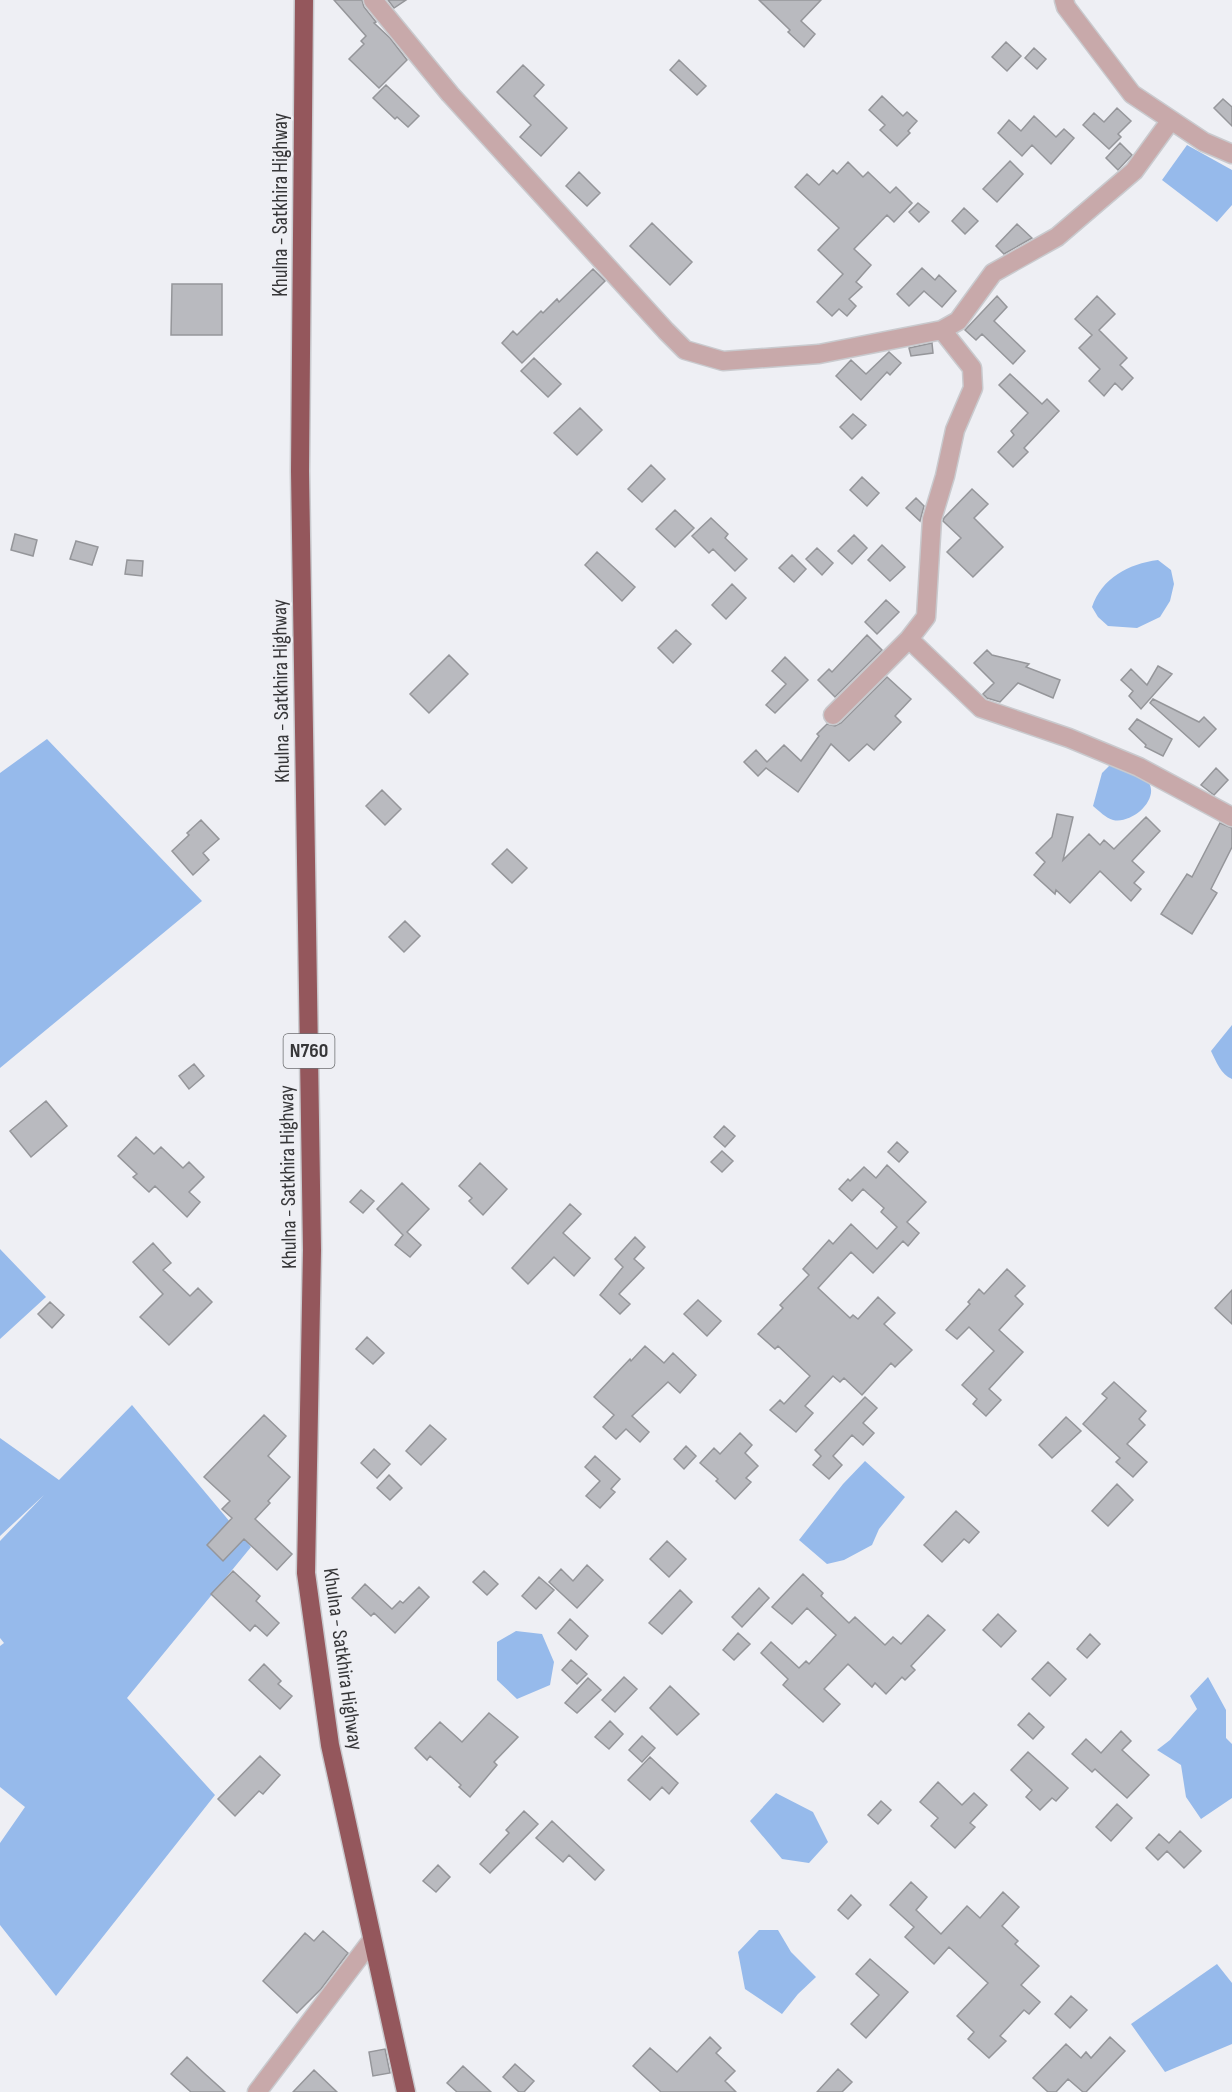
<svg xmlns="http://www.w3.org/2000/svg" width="1232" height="2092" font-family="'Sofia Sans Condensed',sans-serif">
<rect width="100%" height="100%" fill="#eeeff4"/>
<path fill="#96baeb" d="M1187 145 1232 170V205L1217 222 1162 180Z
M1158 560 1171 570 1174 584 1170 601 1160 617 1137 628 1108 626 1098 617 1092 607C1102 578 1128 564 1158 560Z
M47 739 202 901 0 1068V773Z
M1111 764C1121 768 1134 770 1142 776 1167 792 1135 825 1113 820 1106 818 1099 811 1093 806L1102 773Z
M1232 1025V1079C1221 1075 1216 1061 1211 1051Z
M0 1249 46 1297 0 1339Z
M132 1405 251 1547 127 1698 215 1795 56 1996 0 1925V1843L25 1807 0 1787V1646L4 1643 0 1638V1541L44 1495 0 1536V1438L59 1480Z
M865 1461 905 1497 879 1529 872 1545 844 1560 827 1564 799 1540 843 1484Z
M516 1631 542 1634 554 1662 550 1685 517 1699 497 1680V1642Z
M1208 1677 1226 1710V1738L1232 1744V1798L1201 1819 1186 1797 1181 1765 1157 1750 1170 1740 1197 1709 1190 1696Z
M776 1793 813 1812 828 1842 809 1863 782 1859 750 1821Z
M759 1930H778L791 1952 816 1977 798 1994 782 2014 745 1989 738 1952Z
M1217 1964 1232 1983V2044L1165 2072 1131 2024Z"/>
<path fill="#b9babf" stroke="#95969a" stroke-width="1.5" d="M334 0H362L364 7 376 22 374 23 390 38 407 60 379 88 349 59 364 44 361 41 366 36Z
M388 0H406L394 8Z
M759 0H821L801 21 815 34 804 47 788 32 790 30Z
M1006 42 1021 56 1007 71 992 57Z
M1034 48 1046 59 1037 69 1025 58Z
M679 60 706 86 697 95 670 70Z
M523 65 544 85 534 96 567 128 541 156 520 137 531 125 497 92Z
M386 85 419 116 408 127 397 117 395 119 373 98Z
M882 96 903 116 907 112 917 121 908 131 910 133 897 146 880 130 885 125 869 110Z
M1223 99 1232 107V126L1214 108Z
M1117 108 1131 121 1118 134 1121 137 1109 149 1083 125 1094 113 1104 122Z
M1034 116 1056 137 1064 129 1074 138 1051 164 1032 145 1022 156 998 133 1009 120 1021 131Z
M1120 143 1132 155 1118 170 1106 158Z
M1010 161 1023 174 997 202 983 189Z
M848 162 863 177 868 172 890 193 896 187 912 203 894 222 887 215 854 249 871 265 856 282 862 287 849 299 856 306 847 316 839 309 832 316 817 302 843 274 818 250 839 228 795 187 807 174 819 185 833 170 837 174Z
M579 172 600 193 587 206 566 186Z
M918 203 929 212 919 222 909 212Z
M964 208 978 221 965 234 952 221Z
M652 223 692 262 670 285 630 246Z
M1017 224 1032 238 1004 254 996 246Z
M922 268 935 280 939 275 956 291 942 307 924 291 909 306 897 294Z
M593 269 605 281 522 363 502 343 513 331 517 335 541 311 543 313 557 299 559 302Z
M172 284H222V335H171Z
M997 296 1007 307 994 321 1025 351 1013 364 982 334 976 340 965 330Z
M1097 296 1115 314 1099 330 1127 358 1120 365 1133 378 1122 390 1115 383 1104 396 1089 381 1100 369 1079 348 1092 335 1075 319Z
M932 343 933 353 911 356 909 348Z
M889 352 901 363 890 375 887 372 861 400 836 376 851 360 866 374Z
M534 358 561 384 548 397 521 371Z
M1010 374 1042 404 1047 399 1059 411 1024 448 1028 452 1013 467 998 452 1014 435 1011 431 1028 413 999 385Z
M580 408 602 430 577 455 554 433Z
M853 414 866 425 852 439 840 427Z
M651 465 665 479 642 502 628 489Z
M862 477 879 493 867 506 850 490Z
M972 489 988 504 974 518 1003 547 973 577 947 552 961 538 943 521 944 518Z
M916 498 924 506 920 521 906 508Z
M675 510 694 528 675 547 656 529Z
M711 518 728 534 725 538 747 559 735 571 713 549 709 553 692 536Z
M15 534 37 540 33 556 11 550Z
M854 535 867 548 852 564 838 551Z
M76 541 98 547 92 565 70 559Z
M882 545 905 567 890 581 868 560Z
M817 548 833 563 822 575 806 559Z
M597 552 635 587 622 601 585 565Z
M792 555 806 569 794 582 779 568Z
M127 560 143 561 142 576 125 574Z
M732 584 746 598 726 619 712 605Z
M886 600 899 612 877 634 865 622Z
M676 630 691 644 673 663 658 648Z
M867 635 882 650 835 697 818 680 829 669 832 672Z
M987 650 992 655 1029 664 1026 667 1060 680 1053 698 1018 683 1000 702 987 698 983 694 994 683 974 663Z
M449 655 468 674 429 713 410 694Z
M785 657 808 680 775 713 766 705 786 684 772 671Z
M1158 666 1172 674 1141 709 1129 696 1133 691 1121 680 1131 669 1147 685Z
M887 677 911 699 895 716 901 722 874 750 867 744 849 761 831 744 798 792 766 768 758 776 744 762 756 750 767 762 784 745 801 761 819 736 817 734 827 724 835 726 841 723Z
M1153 699 1199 722 1204 717 1216 729 1199 747 1150 703Z
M1137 719 1172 739 1163 756 1145 747 1146 745 1129 729Z
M1216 768 1228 780 1214 795 1201 785Z
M382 790 401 809 385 825 366 806Z
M1057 814 1073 817 1063 860 1089 834 1100 845 1104 840 1114 849 1146 817 1160 831 1132 861 1144 872 1134 883 1141 889 1131 901 1100 871 1070 903 1056 890 1055 894 1034 875 1045 862 1036 853 1052 837Z
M201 820 219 839 203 853 209 860 193 875 172 851 189 835 187 833Z
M1220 823 1232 828V847L1211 889 1217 893 1192 934 1161 914 1187 874 1192 877Z
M507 849 527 868 512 883 492 864Z
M405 921 420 936 404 952 389 937Z
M194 1064 204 1076 189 1089 179 1076Z
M46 1101 67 1126 31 1157 10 1131Z
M724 1126 735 1136 725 1147 714 1137Z
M136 1137 154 1154 161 1147 183 1168 189 1162 204 1177 189 1192 200 1202 187 1217 155 1186 149 1192 133 1177 137 1174 118 1156Z
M897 1142 908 1152 899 1162 888 1152Z
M722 1151 733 1161 722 1172 711 1162Z
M480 1163 507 1189 483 1215 469 1201 472 1198 459 1186Z
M887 1165 926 1202 907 1222 919 1233 908 1246 903 1241 873 1273 851 1252 818 1288 850 1318 853 1315 858 1319 878 1297 895 1313 884 1324 912 1350 895 1367 891 1363 862 1395 844 1378 840 1382 833 1376 805 1406 813 1413 796 1432 770 1410 780 1400 784 1404 810 1376 778 1346 775 1349 758 1334 783 1308 780 1305 809 1275 803 1269 829 1240 833 1244 851 1224 877 1249 897 1227 881 1212 884 1208 863 1189 852 1201 839 1189 848 1179 850 1181 864 1167 876 1178Z
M402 1183 429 1209 407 1232 421 1245 410 1257 395 1245 403 1235 377 1209Z
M361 1190 374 1201 363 1213 350 1202Z
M570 1204 581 1214 563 1233 590 1258 574 1276 554 1257 528 1284 512 1268Z
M635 1237 645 1247 634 1259 644 1268 619 1294 630 1304 620 1314 600 1295 623 1267 615 1259Z
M153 1243 171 1263 163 1270 190 1296 198 1288 212 1302 169 1345 140 1317 163 1294 133 1262Z
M1007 1269 1025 1286 1015 1296 1023 1304 999 1330 1023 1352 989 1389 1001 1400 986 1416 973 1404 977 1399 962 1385 994 1351 969 1327 957 1339 946 1330 970 1304 968 1302 979 1289 984 1294Z
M1232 1290V1324L1215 1308Z
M698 1300 721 1321 707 1336 684 1314Z
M50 1302 64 1315 52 1328 38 1314Z
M367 1337 384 1353 373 1364 356 1349Z
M645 1346 664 1363 673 1353 696 1375 680 1393 668 1382 632 1416 649 1432 640 1442 626 1429 616 1439 603 1427 614 1415 594 1397 630 1359 631 1361Z
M1114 1382 1146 1411 1139 1419 1145 1425 1127 1444 1147 1462 1133 1477 1116 1462 1120 1458 1083 1424 1107 1398 1102 1394Z
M865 1397 877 1408 863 1423 874 1433 863 1445 852 1435 833 1456 842 1465 829 1479 813 1465 821 1456 815 1450Z
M264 1415 286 1436 268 1456 290 1477 268 1501 270 1503 255 1519 292 1554 277 1570 244 1539 223 1561 207 1545 232 1518 222 1509 230 1501 204 1477Z
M1066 1417 1081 1431 1052 1458 1039 1445Z
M430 1425 446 1439 421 1465 406 1451Z
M740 1433 752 1445 745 1453 758 1466 746 1478 751 1482 735 1499 716 1481 718 1479 700 1463 714 1448 720 1454Z
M686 1446 696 1456 684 1469 674 1459Z
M374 1449 390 1464 377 1478 361 1463Z
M595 1456 620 1479 611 1489 615 1492 600 1508 586 1496 600 1481 585 1467Z
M389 1475 402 1488 390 1500 377 1488Z
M1117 1484 1133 1500 1108 1526 1092 1511Z
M956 1511 979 1532 969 1543 964 1539 942 1562 924 1545Z
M667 1541 686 1559 669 1577 650 1559Z
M587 1565 603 1580 577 1608 549 1582 561 1569 573 1581Z
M233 1571 260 1596 256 1601 279 1623 267 1636 255 1625 250 1631 211 1594Z
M484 1571 498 1584 487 1595 473 1582Z
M803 1574 823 1593 821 1596 849 1623 855 1617 885 1645 893 1637 901 1644 928 1615 945 1630 911 1666 915 1670 905 1680 902 1677 886 1694 875 1683 872 1687 848 1664 824 1689 840 1704 823 1722 783 1685 788 1679 761 1653 771 1642 799 1668 806 1661 809 1664 836 1635 807 1608 792 1624 772 1607Z
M539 1577 554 1590 536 1609 522 1596Z
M365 1584 392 1609 400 1601 403 1603 419 1587 429 1597 395 1633 374 1613 371 1616 352 1598Z
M759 1588 769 1598 742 1627 732 1617Z
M680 1590 692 1602 662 1634 649 1623Z
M998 1614 1016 1631 1001 1647 983 1630Z
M570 1619 588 1636 576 1650 558 1633Z
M738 1633 750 1644 734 1660 723 1650Z
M1090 1634 1100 1644 1087 1658 1077 1649Z
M571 1660 587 1674 577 1684 562 1670Z
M1048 1662 1066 1679 1050 1696 1032 1679Z
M264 1664 281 1681 278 1684 292 1696 280 1709 249 1680Z
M624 1677 637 1689 615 1712 602 1700Z
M588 1678 601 1690 577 1713 565 1703Z
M670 1686 699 1714 677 1735 650 1708Z
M489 1713 518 1737 494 1762 497 1765 470 1797 459 1787 461 1785 430 1756 427 1760 415 1748 440 1722 462 1742Z
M1029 1713 1044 1727 1033 1739 1018 1725Z
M610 1721 623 1734 609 1749 595 1737Z
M1121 1731 1131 1741 1122 1750 1149 1775 1127 1798 1095 1769 1092 1772 1072 1754 1086 1739 1101 1753Z
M642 1736 655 1748 642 1762 629 1750Z
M1028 1752 1068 1788 1056 1801 1052 1798 1040 1810 1026 1797 1032 1790 1011 1770Z
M260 1756 280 1775 263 1794 259 1791 235 1816 218 1799Z
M650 1757 678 1783 669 1794 662 1787 650 1800 628 1780Z
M938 1782 962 1805 974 1793 987 1805 970 1823 975 1827 955 1848 931 1826 938 1818 920 1802Z
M881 1801 891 1810 878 1824 868 1815Z
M1117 1804 1132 1818 1111 1841 1096 1827Z
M524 1811 538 1824 490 1873 480 1864 509 1833 506 1830Z
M552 1821 604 1870 595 1880 569 1855 563 1862 536 1838Z
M1180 1831 1201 1851 1184 1868 1167 1851 1158 1860 1146 1848 1159 1834 1169 1843Z
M438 1865 450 1877 436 1892 423 1881Z
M911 1882 927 1897 916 1910 941 1934 967 1906 980 1918 1003 1892 1019 1907 1002 1926 1018 1941 1015 1944 1039 1966 1021 1985 1040 2002 1029 2014 1024 2010 1000 2036 1006 2041 989 2058 968 2039 974 2032 957 2016 988 1983 949 1947 934 1964 905 1937 914 1927 890 1905Z
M851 1895 861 1905 848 1919 838 1910Z
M323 1931 348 1953 321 1989 297 2013 263 1981 305 1933 314 1941Z
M870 1959 908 1992 866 2038 851 2024 879 1995 856 1974Z
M1071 1996 1087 2010 1070 2028 1055 2014Z
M710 2037 721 2048 716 2053 735 2071 725 2081 736 2092H661L633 2066 650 2048 677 2072Z
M1110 2037 1125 2051 1086 2092H1083L1068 2079 1056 2092H1048L1033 2078 1066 2044 1081 2058 1086 2052 1091 2058Z
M385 2049 390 2073 373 2076 369 2052Z
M187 2057 204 2073 225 2092H191L171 2074Z
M515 2064 534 2081 524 2092H519L503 2077Z
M463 2066 491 2092H457L447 2083Z
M838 2069 852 2082 842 2092H817Z
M314 2070 337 2092H293Z"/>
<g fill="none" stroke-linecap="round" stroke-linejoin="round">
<g stroke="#c9cace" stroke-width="21">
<path id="street" d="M373 0 450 94 666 331 685 350 723 361 819 354 942 330 958 321 993 273 1057 237 1134 171 1171 120
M1064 0 1066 7 1132 94 1204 142 1232 154
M909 639 981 708 1069 738 1139 767 1232 817
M833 715 909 639 926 617 932 519 945 476 955 430 973 388 972 368 942 330
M257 2092 372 1940"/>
</g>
<g stroke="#c9cace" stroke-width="21">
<path id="highway" d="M304 0 300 471 312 1250 306 1573 330 1745 406 2092"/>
</g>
<use href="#street" stroke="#c8a9aa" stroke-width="18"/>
<use href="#highway" stroke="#94575c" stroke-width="18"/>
</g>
<g text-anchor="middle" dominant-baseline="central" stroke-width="4.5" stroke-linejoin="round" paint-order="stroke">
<rect fill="#eeeff4" stroke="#6d6e70" stroke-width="1.5" x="283.5" y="1034" width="51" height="34" rx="4.5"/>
<g font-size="20" font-weight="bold" fill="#363638">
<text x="309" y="1051">N760</text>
</g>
<g font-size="21" fill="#363638" stroke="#eeeff4">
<text transform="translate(280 205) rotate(-90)">Khulna - Satkhira Highway</text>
<text transform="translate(281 691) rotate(-91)">Khulna - Satkhira Highway</text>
<text transform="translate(288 1177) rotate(-91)">Khulna - Satkhira Highway</text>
<text transform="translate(343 1659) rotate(82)">Khulna - Satkhira Highway</text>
</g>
</g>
</svg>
